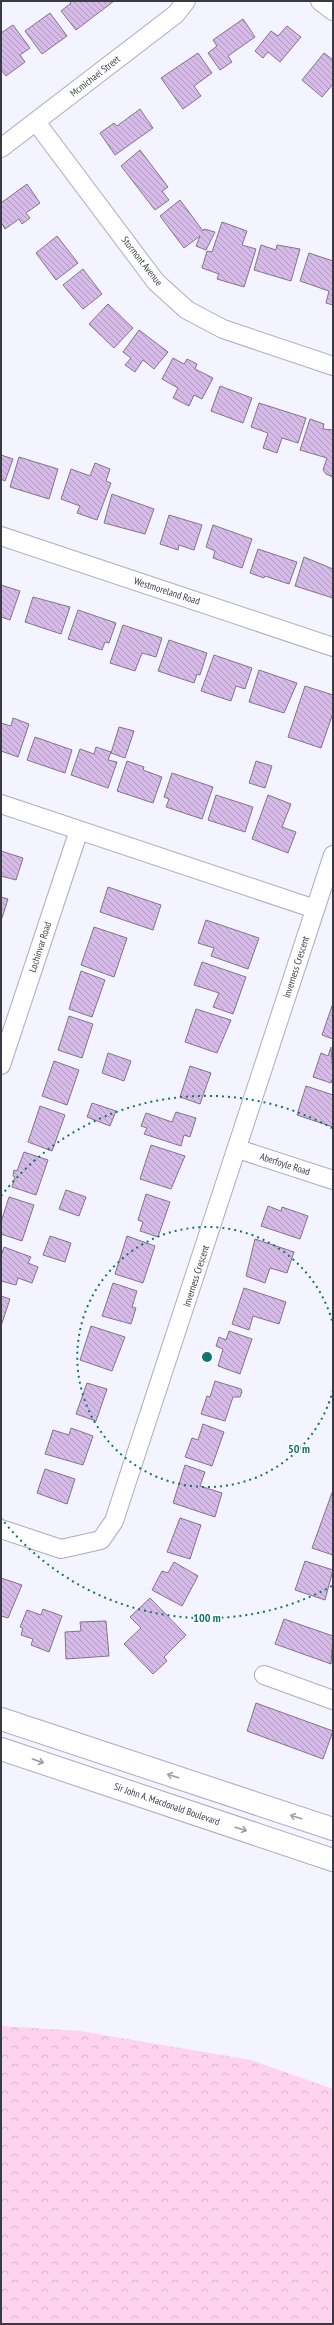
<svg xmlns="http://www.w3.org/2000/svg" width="334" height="2325" font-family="'PT Sans Narrow',sans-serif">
<defs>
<pattern id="forest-crowns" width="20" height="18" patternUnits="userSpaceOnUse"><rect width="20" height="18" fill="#fed3ed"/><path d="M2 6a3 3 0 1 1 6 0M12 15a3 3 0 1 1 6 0" fill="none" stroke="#dab6cd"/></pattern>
<pattern id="building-back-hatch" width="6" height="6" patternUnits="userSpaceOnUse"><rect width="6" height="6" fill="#d6bbe8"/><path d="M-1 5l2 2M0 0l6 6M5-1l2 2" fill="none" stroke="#af99be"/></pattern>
</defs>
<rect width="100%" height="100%" fill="#f3f4ff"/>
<path fill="url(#forest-crowns)" d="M1 2026 80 2031 251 2060 333 2089V2324H1Z"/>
<path fill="url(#building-back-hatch)" stroke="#82748b" d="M69 1H114L76 30 61 11 71 3Z
M50 13 67 36 42 54 25 31Z
M243 19 255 37 228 56 232 62 220 70 208 53 217 46 213 40Z
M13 25 30 48 20 55 25 62 6 76 1 70V33Z
M287 26 301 37 280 62 268 52 263 58 255 51 271 31 278 36Z
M198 53 212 73 194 86 201 96 183 109 161 78Z
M324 53 333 60V84L322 97 302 80Z
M140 109 153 128 115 155 100 133 114 123 117 126Z
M140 150 168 187 162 191 169 200 155 210 121 166Z
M27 184 40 203 26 213 30 218 22 224 19 219 5 229 1 222V203Z
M180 200 203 231 204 229 215 232 206 250 196 246 200 236 184 248 160 216Z
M222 222 247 231 242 245 256 249 244 287 217 279 219 274 202 268 207 251 212 252Z
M57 236 78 263 56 280 36 253Z
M261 245 276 250 277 245 300 249 291 281 254 270Z
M309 253 333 261V305L326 303 329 291 300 281Z
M83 269 102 294 83 309 63 285Z
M108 304 133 328 114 348 89 324Z
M139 330 168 352 154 369 143 360 135 372 125 365 131 358 123 352Z
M173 358 184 364 187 359 197 364 195 369 213 378 202 399 194 395 189 406 173 398 178 388 162 379Z
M220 386 252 398 243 423 211 411Z
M259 403 306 418 298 443 282 438 277 453 263 448 268 433 251 427Z
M310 419 324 424 323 429 333 430V477L326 474 323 470 327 458 300 450Z
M1 455 13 459 5 481 1 479Z
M19 457 58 469 49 499 10 487Z
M95 463 110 469 106 481 111 483 97 520 77 513 80 506 61 499 71 469 90 476Z
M112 494 154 509 145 534 104 523Z
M169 515 202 525 194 550 179 545 178 550 160 544Z
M213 525 252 539 242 568 213 558 215 551 206 547Z
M258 549 297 562 289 584 265 576 264 578 250 573Z
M304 557 333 569V598L295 586Z
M1 585 20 591 10 620 1 617Z
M33 597 70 607 61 634 25 622Z
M78 610 116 623 109 643 105 642 102 650 68 639Z
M123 625 162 638 156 657 142 653 135 671 110 663Z
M169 640 207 653 200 675 197 674 194 683 158 671Z
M214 655 252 668 245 689 236 686 231 701 201 691Z
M259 670 297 683 284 713 249 702Z
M305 686 333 695V713L321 748 288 737Z
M13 718 29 724 18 757 1 751V723L11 726Z
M119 727 134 731 125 758 111 753Z
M35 737 72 750 65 773 27 760Z
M96 747 111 752 108 760 117 762 108 788 71 775 80 749 94 754Z
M127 761 144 767 143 770 162 777 153 803 117 791Z
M256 761 272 766 265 788 249 783Z
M172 773 213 787 202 819 166 807 169 799 164 797Z
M216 795 253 807 245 832 208 820Z
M268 795 291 804 282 827 296 832 288 853 252 839Z
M1 851 23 858 16 880 1 876Z
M108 887 161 905 153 930 100 912Z
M1 897 8 899 1 921Z
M206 920 259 938 248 969 211 956 214 948 198 943Z
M94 927 127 938 114 977 81 965Z
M202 962 246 977 233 1014 213 1007 219 993 194 985Z
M81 971 105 980 92 1017 69 1009Z
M333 1003V1039L322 1035Z
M196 1009 231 1020 217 1053 185 1042Z
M69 1016 93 1024 82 1058 58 1050Z
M331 1047 333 1077 331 1083 313 1077 321 1053 328 1056Z
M108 1053 131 1061 124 1081 102 1073Z
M54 1061 79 1070 67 1105 42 1096Z
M190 1066 211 1073 200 1104 180 1097Z
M306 1086 333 1095V1127L297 1115Z
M92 1103 116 1111 110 1126 87 1117Z
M40 1106 65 1115 52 1151 28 1142Z
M176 1112 196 1118 190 1137 184 1135 181 1146 144 1134 147 1128 141 1126 146 1113 172 1122Z
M151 1145 185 1156 171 1189 140 1179Z
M24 1152 48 1160 36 1195 12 1187 15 1177 13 1176 14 1170 17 1171Z
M66 1190 86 1197 79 1216 59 1209Z
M146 1194 170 1202 158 1237 140 1231 143 1222 138 1220Z
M9 1197 34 1205 22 1241 1 1234V1222Z
M268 1206 281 1211 282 1207 308 1216 300 1239 261 1226Z
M50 1236 71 1243 65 1262 43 1255Z
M127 1236 155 1246 143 1283 115 1274Z
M255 1239 294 1252 287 1273 270 1268 265 1283 246 1276Z
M4 1247 31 1257 28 1263 38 1267 32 1283 18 1278 16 1285 1 1281V1256Z
M113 1283 137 1291 132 1307 136 1308 131 1324 102 1316Z
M244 1288 286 1302 279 1324 253 1316 249 1330 232 1324Z
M1 1296 10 1299 1 1326Z
M91 1326 125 1337 112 1371 80 1360Z
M229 1331 252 1339 240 1374 218 1366 223 1349 216 1346 219 1337 226 1340Z
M215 1381 241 1389 242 1392 240 1397H233L225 1421 201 1414 207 1396 210 1397Z
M87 1383 107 1389 96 1421 76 1414Z
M203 1424 224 1432 212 1466 185 1457 192 1438 198 1440Z
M71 1428 93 1436 83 1465 45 1454 53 1430 69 1435Z
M185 1465 205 1472 200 1486 222 1493 215 1517 173 1503Z
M45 1469 75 1479 67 1504 37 1493Z
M333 1490V1555L312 1548Z
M180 1518 201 1525 190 1559 167 1552Z
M305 1561 333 1570 325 1600 295 1590Z
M174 1562 198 1576 182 1606 152 1590 162 1571 168 1573Z
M1 1578 22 1585 8 1618 1 1616Z
M150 1598 186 1635 164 1657 167 1661 153 1674 124 1644 141 1628 130 1617Z
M43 1609 62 1616 49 1652 31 1645 33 1639 21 1635 23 1628 20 1627 27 1610 41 1615Z
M284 1619 333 1636 331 1664 275 1644Z
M106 1621 109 1656 66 1659 65 1632 81 1631 80 1622Z
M256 1703 333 1731 323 1759 247 1731Z"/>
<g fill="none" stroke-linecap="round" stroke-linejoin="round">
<g stroke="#aaabc6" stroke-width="20">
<path id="minor" d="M320 1 333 11
M36 122 156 282 187 310 223 329 333 366
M1 148 176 14 186 1
M1 536 333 647
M1 804 315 909
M1 1065 79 830
M238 1149 333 1180
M1 1529 61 1549 101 1540 114 1521 333 855
M264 1675 333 1700"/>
</g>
<g stroke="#aaabc6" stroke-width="24">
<path id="primary" d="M1 1719 333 1829
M1 1749 333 1860"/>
</g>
<use href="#minor" stroke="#fff" stroke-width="18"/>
<use href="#primary" stroke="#fff" stroke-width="22"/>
</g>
<defs><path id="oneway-shaft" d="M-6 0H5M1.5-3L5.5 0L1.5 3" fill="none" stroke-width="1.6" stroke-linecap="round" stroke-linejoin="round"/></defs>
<g stroke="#9c9ca2">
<use href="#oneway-shaft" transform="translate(38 1761) rotate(19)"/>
<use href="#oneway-shaft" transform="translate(173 1776) rotate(-162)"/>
<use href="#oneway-shaft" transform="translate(296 1817) rotate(-162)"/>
<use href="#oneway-shaft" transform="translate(241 1829) rotate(18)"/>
</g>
<g fill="none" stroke="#0f766e" stroke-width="2" stroke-dasharray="2 4">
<path d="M333 1390A130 130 0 1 1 333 1324"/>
<path d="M332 1586A261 261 0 0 1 1 1518M1 1196A261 261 0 0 1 332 1128"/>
</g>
<g text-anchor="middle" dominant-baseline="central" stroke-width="3" stroke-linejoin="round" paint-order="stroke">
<g font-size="10" fill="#3a3a45" stroke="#fff">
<text transform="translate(95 76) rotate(-38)">Mcmichael Street</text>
<text transform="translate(142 261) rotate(52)">Stormont Avenue</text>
<text transform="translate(167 591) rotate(18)">Westmoreland Road</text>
<text transform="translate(40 947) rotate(-72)">Lochinvar Road</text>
<text transform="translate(296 967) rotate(-72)">Inverness Crescent</text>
<text transform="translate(285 1164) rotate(18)">Aberfoyle Road</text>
<text transform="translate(196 1276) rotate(-72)">Inverness Crescent</text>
<text transform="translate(167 1804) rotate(19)">Sir John A. Macdonald Boulevard</text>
</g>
</g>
<circle cx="207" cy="1357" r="6" fill="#0f766e" stroke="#fff" stroke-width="2"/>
<g font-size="12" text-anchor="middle" font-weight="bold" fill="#0f766e" stroke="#fff" stroke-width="3" stroke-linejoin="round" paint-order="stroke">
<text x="299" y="1453">50 m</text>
<text x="207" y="1622">100 m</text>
</g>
<rect width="334" height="2325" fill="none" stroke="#3a3a45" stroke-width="4"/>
</svg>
